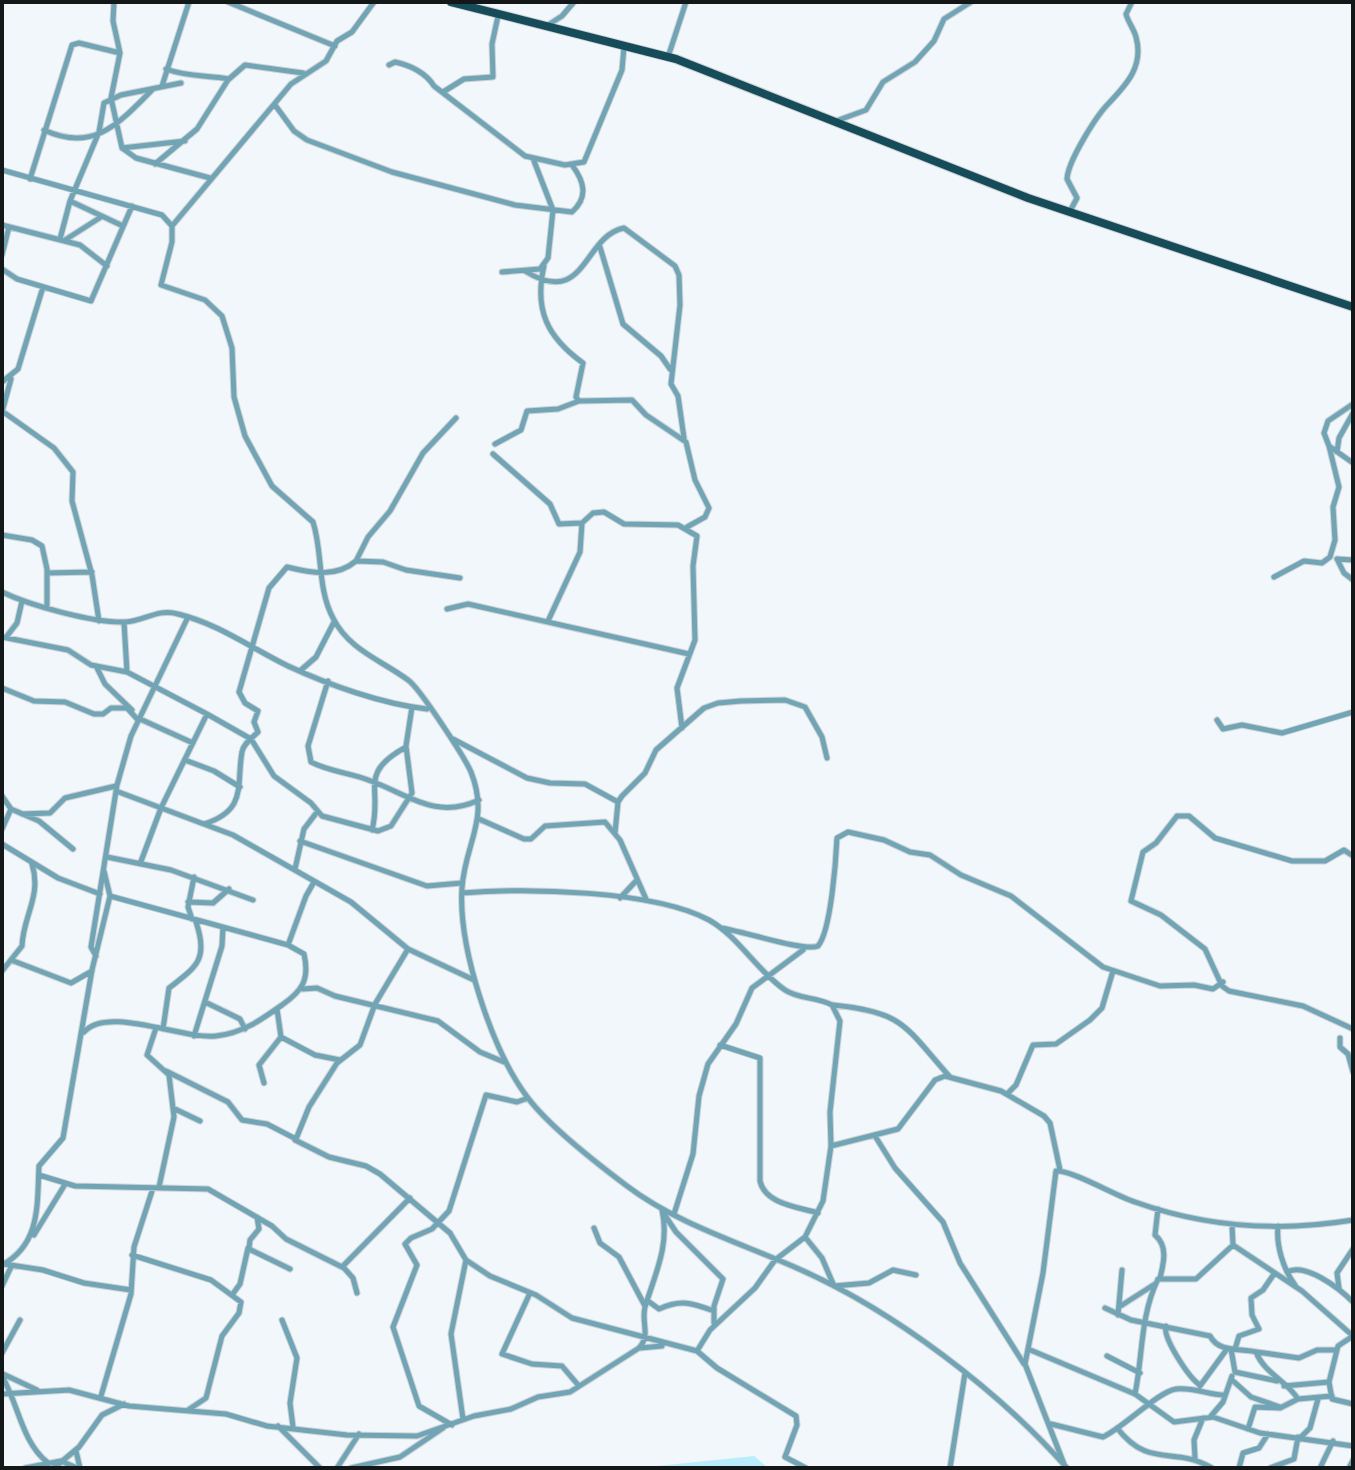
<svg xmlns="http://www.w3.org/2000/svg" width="1355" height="1470" font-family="'Work Sans',sans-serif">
<rect width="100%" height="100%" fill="#f1f7fa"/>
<path fill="#baedfc" d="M754 1456 768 1468H638Z"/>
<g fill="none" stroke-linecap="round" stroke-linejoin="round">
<g stroke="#ced3d6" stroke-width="7">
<path id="minor" d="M114 2 113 21 120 53 111 98 122 148 136 158 210 178
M228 2 335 46
M548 25 562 16 574 2
M668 57 686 2
M389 65 395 62C410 65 426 73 434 86L525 156 565 165 584 162 622 70 624 47
M166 69C187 77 207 75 229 79L245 65 303 73
M162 86 189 2
M443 92 464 79 493 77 492 44 498 16
M275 105 294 131 307 140 392 172 515 205 572 212C589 197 584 181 572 165
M836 121 866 110 883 82 915 62 934 41 944 19 971 2
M44 130C94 153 119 123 153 89
M122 148 185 141
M155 164 197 129 228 80
M2 170 162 215 172 226V242L161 285 205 300 222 316 232 348 234 397 245 436 272 486 313 522C323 553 317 588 333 618 349 650 381 660 408 680 419 687 465 758 471 772 490 820 465 843 462 888 458 947 492 1051 528 1098 549 1126 599 1165 627 1186 677 1224 741 1243 799 1269 894 1311 998 1390 1067 1468
M30 179 72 45 79 43 120 53
M70 201 123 226
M1069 213 1077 198 1067 179C1068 161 1096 116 1109 103 1127 84 1144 66 1136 37 1134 29 1128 22 1126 14L1132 2
M2 225 80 245 107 266
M172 226 291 84 326 61 337 41 352 32 374 2
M60 239 70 201 99 132 104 103 121 95 181 83
M65 240 101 217
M600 247 623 324 661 356 670 369
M2 255 9 227
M544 266C534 310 547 337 583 363L576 397 579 401
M2 269 17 279 91 301 132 206
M525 271C586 309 583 236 624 228L675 266 679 275 680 305 671 384 678 396 684 438
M502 272 540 269 548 258 553 210 534 161
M2 382 18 369 43 287
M1353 404 1328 421 1324 433 1329 446 1353 463
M2 411 54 448 73 472 72 501 92 575 99 621
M2 412 11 379
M495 444 521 430 527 411 558 409 579 401 632 400 646 415 686 442 695 480 709 508 705 517 687 527
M1337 452 1339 438 1353 413
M493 454 550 504 559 524 582 523 593 513 604 512 624 524 678 525 697 536 693 566 695 640 677 688 682 728
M2 535 32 540 42 546 47 569V605
M1337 559 1344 573 1353 580
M1337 559 1353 560
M356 561 383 562 406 570 460 578
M47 573 92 572
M1274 577 1304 561 1322 563 1330 557 1335 540 1333 507 1339 487 1329 446
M2 592C31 606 94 623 125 622 145 621 158 608 178 614 219 624 251 648 288 666 329 685 382 704 427 709
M447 609 468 604 689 654
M548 621 580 552 582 523
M124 622 127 672
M7 636 17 623 22 601
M2 637 68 650 91 665 127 672 207 714 251 739 274 776 311 803 322 816 378 831 391 826 412 793 406 746 412 707
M96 666 105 684 132 710
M301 670 316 657 334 622
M328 681 308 746 311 762C330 772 352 773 371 781 409 795 436 820 479 800
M2 688 34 701 65 702 94 714H103L111 708H127L138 720
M140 719 193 743
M1217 720 1223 729 1242 725 1282 733 1353 712
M453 739 527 778 550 783 585 784 618 802
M185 760 214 771 240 787
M116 791 233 835 351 902 408 949 474 980
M2 796 11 809 2 829
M11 809 39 821 73 849
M22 814 50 813 65 798 116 786
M479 819 524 839H531L545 826 605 822 620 840 646 899
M204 824C248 810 236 785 242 752 243 744 252 738 258 732L254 722 258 711 245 703 239 692 269 588 287 567C311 573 336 578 356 561L368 537 390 511 423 453 456 418
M372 830C383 788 357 774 406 747
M615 833 618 802 622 796 645 773 656 750 704 708 718 703 741 701 785 700 805 707 822 737 827 758
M300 841 427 886 462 883
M2 844 58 878 100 894
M1353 856 1344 850 1325 861H1292L1215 838 1189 816H1177L1156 843 1143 852 1131 901 1161 915 1205 949 1222 986 1229 991 1303 1006 1353 1029
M107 857 171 870 253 900
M140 864 161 808 207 714
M295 869 304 829 317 812
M620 898 636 881
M188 902 213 903 229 889
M192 919 188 907 194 877
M721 928C742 931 805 952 818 946 831 931 836 859 837 838L848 832 884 840 910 852 930 855 961 875 1011 896 1103 967 1160 986 1194 985 1213 989 1223 982
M288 945 306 896 314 882
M96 956 91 947 117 785 131 736 188 617
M11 960 71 983 92 971
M2 971 22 946C23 916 42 896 32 864
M303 989 317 988 335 996 438 1021 480 1052 504 1062
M205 1002 240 1019 245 1029
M833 1005C905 1012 905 1027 950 1077
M156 1028 147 1055 169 1075 174 1117 159 1187
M163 1029 169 988C196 967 209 960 196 922
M84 1032C108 1005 183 1040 216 1036 243 1033 261 1020 282 1005 302 991 310 980 304 954L288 945 110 896
M194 1036 222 946 223 927
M281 1037 315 1055 340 1060
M1340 1038V1047L1348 1054 1353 1072
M720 1045 760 1058V1181C765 1204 798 1207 818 1213
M166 1071 228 1102 242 1120 267 1124 296 1139 309 1107 337 1063 360 1045 375 1004 408 949
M264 1083 259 1065 281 1037 277 1009
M1008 1093 1016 1085 1033 1045 1056 1044 1090 1020 1102 1008 1113 971
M173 1108 200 1121
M875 1136 895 1168 943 1222 960 1263 1024 1364
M295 1140 329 1157 366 1166 380 1174 450 1233 466 1260 490 1276 536 1295 572 1318 697 1351 710 1330 755 1288 775 1260 805 1237 823 1201 831 1146 830 1112 840 1021 832 1005C817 997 798 999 785 990 757 971 739 937 709 920 653 890 526 888 462 893
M831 1146 898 1129 935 1080 945 1076 1001 1091 1044 1116 1050 1123 1060 1170
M39 1175 75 1186 208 1189 272 1226 286 1239 344 1268 353 1278 357 1293
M1158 1209 1155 1235C1168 1246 1164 1262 1160 1278
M664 1214 676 1232 723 1279 714 1306V1323
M674 1214 693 1154 699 1096 708 1064 736 1024 752 988 803 950
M257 1217 259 1229 250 1240 249 1249 290 1269
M1232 1225 1233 1245 1302 1291 1353 1336
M1278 1226C1276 1245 1283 1269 1295 1285
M594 1228 600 1243 619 1257 645 1306
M34 1235 64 1186
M805 1237 822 1258 834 1286 869 1283 893 1270 916 1275
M132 1255 211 1280 241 1302 239 1313 222 1336 206 1398 188 1410
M4 1264 43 1270 84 1283 131 1290
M2 1265C41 1244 37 1204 39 1166L63 1138 92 970 110 896 104 871
M342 1267 410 1198
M1287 1272C1305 1262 1339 1288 1353 1302
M2 1286 11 1267
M1339 1288 1337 1273 1353 1249
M530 1293 502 1354 532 1364 562 1366 579 1386
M232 1295 240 1284 248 1248
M648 1301 659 1309C681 1299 692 1303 714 1311
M1119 1307 1155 1284
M1105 1308 1131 1320 1210 1336C1219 1353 1240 1348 1256 1352 1264 1373 1287 1381 1298 1399
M1118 1315 1122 1270
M282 1320 297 1358 290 1403 293 1427
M1166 1326C1162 1337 1189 1378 1200 1385
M1353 1336 1338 1346 1329 1382 1332 1399 1353 1404
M640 1348 662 1346
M1028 1349 1135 1394 1174 1422 1213 1417 1260 1433 1353 1446
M1231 1349 1235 1372 1277 1381
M1235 1349 1239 1336 1259 1329 1252 1315 1251 1298 1263 1290 1274 1274
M697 1351 717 1368 796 1416 797 1425 785 1457 806 1468
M1257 1352 1299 1358 1317 1350H1336
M2 1353 20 1320
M1107 1356 1140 1373
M3 1374 37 1390
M2 1376C19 1406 22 1442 47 1462
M1231 1379 1251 1397 1280 1407
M1200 1386 1227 1349
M1284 1386 1329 1382
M2 1394 69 1390 129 1406 226 1414 267 1426 347 1435 417 1436 474 1416 511 1409 538 1397 570 1392 639 1348C651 1335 641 1323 645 1307 655 1274 670 1245 662 1210
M1135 1394C1143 1355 1140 1316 1158 1279H1196L1233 1245
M101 1396 131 1294 134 1247 153 1188
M1211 1416 1223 1402 1232 1376
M463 1419 451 1334 466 1260
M1051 1424 1103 1437C1123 1428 1159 1391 1176 1389 1194 1387 1208 1395 1225 1395
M452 1425 419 1406 393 1327 417 1265 405 1244 411 1238 432 1229 449 1211 486 1095 517 1102 528 1098
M278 1426 320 1468
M1117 1428C1150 1470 1173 1445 1212 1468
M1248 1429 1255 1407 1280 1408 1298 1399 1332 1396
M1301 1437 1310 1428 1318 1399
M76 1451 80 1468
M1195 1458 1194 1440 1203 1418
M1064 1464 1025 1364 1043 1273 1056 1171C1072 1170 1116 1196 1135 1202 1205 1227 1280 1232 1353 1220
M25 1468 61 1461 77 1468
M54 1468 79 1447 102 1415 124 1404
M337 1468 359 1434
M351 1468 400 1457 443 1428
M950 1468 965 1373
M1239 1468 1243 1453 1259 1448 1268 1434
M1270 1468 1294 1459 1298 1437
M1320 1468 1333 1441
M1349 1468 1353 1460"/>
</g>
<g stroke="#ced3d6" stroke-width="10">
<path id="trunk" d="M451 2 676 59 1028 198 1353 307"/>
</g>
<use href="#minor" stroke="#71a4b4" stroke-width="5"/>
<use href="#trunk" stroke="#164c5a" stroke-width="8"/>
</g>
<rect width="1355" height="1470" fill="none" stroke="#141717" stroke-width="8"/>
</svg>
